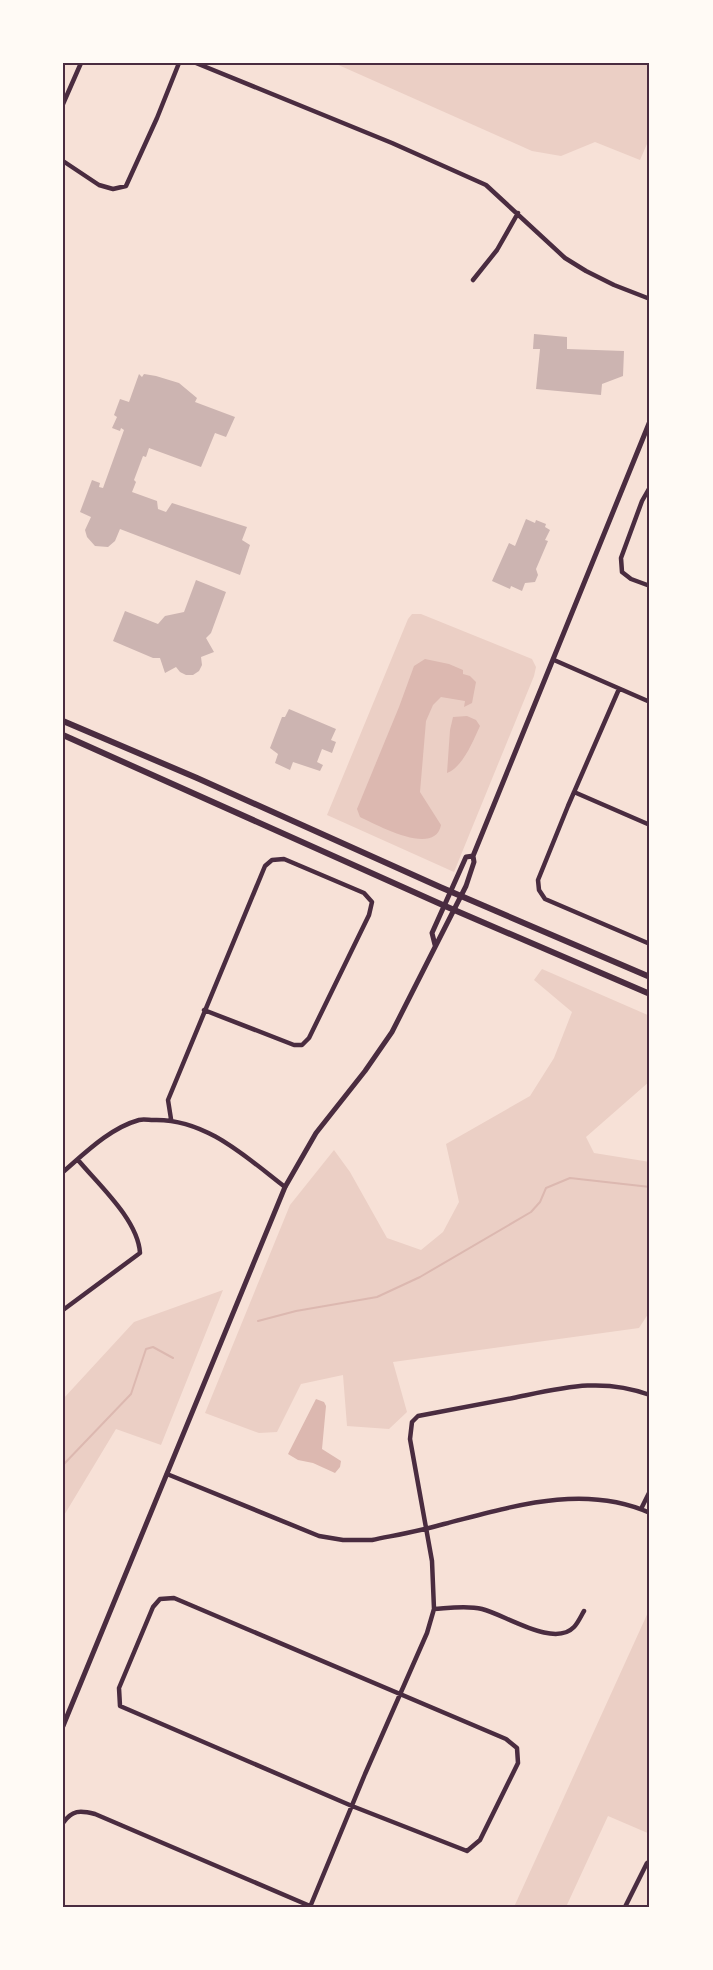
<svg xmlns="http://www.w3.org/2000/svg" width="713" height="1970" font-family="Cabin,sans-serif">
<rect width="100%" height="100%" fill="#f7e1d7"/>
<path fill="#ebcfc5" d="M334 63H650V137L640 160 595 142 561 156 532 151Z
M412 614H421L532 659 536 667 534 676 454 872 327 815 408 619Z
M542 969 650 1016V1081L586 1137 594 1153 650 1162V1311L639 1328 393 1362 407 1412 389 1429 347 1426 343 1375 301 1384 277 1432 259 1433 205 1413 290 1205 334 1150 350 1172 387 1238 421 1250 443 1232 459 1202 446 1144 530 1096 554 1058 572 1012 534 980Z
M223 1290 161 1445 116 1429 63 1517V1399L134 1322Z
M650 1608V1834L608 1816 566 1907H514Z"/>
<path fill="#dcb8b0" d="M425 659 449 664 463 670V674L470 676 476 682 472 703 464 707 465 701 441 697 433 705 426 721 420 792 441 825C435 857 377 825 360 817L357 809 399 707 414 666Z
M467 716 476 720 480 726C473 741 463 767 447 773L450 730 453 717Z
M316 1399 324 1402 326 1406 322 1449 341 1461 340 1467 335 1473 313 1463 298 1460 288 1454Z"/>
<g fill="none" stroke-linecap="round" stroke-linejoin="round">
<path stroke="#dcb8b0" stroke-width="2" d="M258 1321 296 1311 377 1297 420 1277 531 1212 540 1202 546 1188 570 1178 650 1187
M63 1465 131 1394 146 1349 153 1347 173 1358"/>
</g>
<path fill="#ccb4b1" d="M534 334 567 337V349L624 351 623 376 602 384 601 395 536 389 540 349H533Z
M139 374 142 377 144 374 156 376 179 383 197 398 195 402 235 417 226 437 215 433 201 467 149 448 146 457 143 456 134 480 136 482 132 492 157 501 158 509 166 512 172 503 247 527 242 540 250 545 240 575 120 529 115 541 108 547 95 546 87 537 85 530 91 517 80 512 92 480 100 483 99 487 103 488 124 430 121 428 120 431 112 428 117 417 114 415 120 399 129 402Z
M526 519 535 523 536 520 546 524 545 527 550 530 545 540 548 541 536 569 538 575 535 582 525 583 522 591 511 586 510 589 492 581 509 543 515 546Z
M196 580 226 592 211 633 206 638 214 652 201 657 202 665 199 671 193 675H186L180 672 176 667 165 673 160 658H153L113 641 125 611 158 624 165 616 184 612Z
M289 709 336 729 331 740 336 742 332 753 322 749 317 762 323 765 320 771 293 762 290 770 275 763 278 754 270 748 282 717H285Z"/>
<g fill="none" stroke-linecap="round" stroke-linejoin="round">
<path stroke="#4a2c40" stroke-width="4.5" d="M196 63 392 143 486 185 565 258 586 271 614 285 650 299
M63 104 81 63
M63 161 99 185 113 189 126 186 157 118 179 63
M473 280 497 250 518 213
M650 487 642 501 621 558 622 572 631 579 650 586
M554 660 650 702
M619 689 568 806 538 880 539 890 545 899 650 944
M574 792 650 825
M171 1119 168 1100 265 866 272 860 284 859 364 893 372 902 369 915 309 1038 302 1045H294L204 1010
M63 1172C85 1153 110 1128 139 1120 143 1119 149 1120 153 1120 205 1118 246 1157 285 1187
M63 1310 140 1253C138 1220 99 1185 78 1160
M167 1474 319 1536 343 1540H372C396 1535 420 1531 444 1524 511 1507 583 1483 650 1513
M641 1509 650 1491
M174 1598 506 1739 517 1748 518 1763 480 1840 467 1851 352 1806 120 1706 119 1688 153 1607 160 1599Z
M434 1609C449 1608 467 1605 482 1609 506 1615 554 1648 574 1627 578 1623 581 1616 584 1611
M63 1823C72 1810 80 1810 95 1814L310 1906
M310 1907 365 1774 427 1633 434 1609 432 1561 410 1439 412 1422 418 1416C450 1410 482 1404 513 1398 562 1388 601 1377 650 1395
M625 1907 647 1863 650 1861"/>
<path stroke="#4a2c40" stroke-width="5" d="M435 945 432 933 466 857 473 856
M63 1726 285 1187 316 1133 365 1071 392 1032 466 886 474 862 473 856 650 421"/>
<path stroke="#4a2c40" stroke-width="6" d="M63 721 197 778 440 887 650 977
M63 735 445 906 650 994"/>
</g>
<rect width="713" height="1970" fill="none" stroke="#fffaf5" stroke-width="129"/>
<rect x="64" y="64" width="584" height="1842" fill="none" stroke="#4a2c40" stroke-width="2"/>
</svg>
